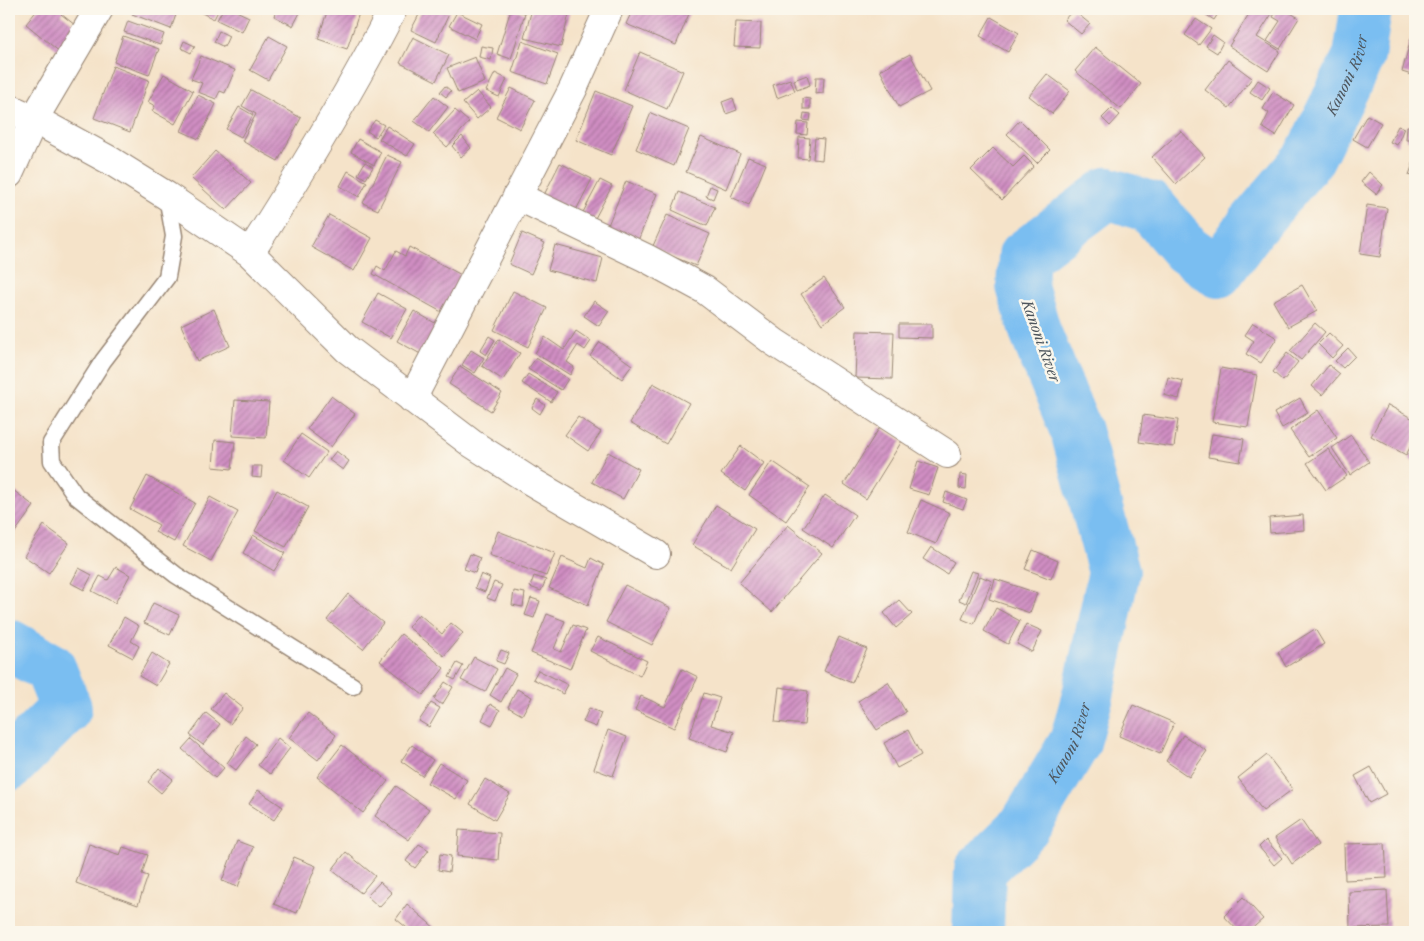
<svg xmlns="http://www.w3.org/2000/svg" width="1424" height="941" font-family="'Libre Caslon Text',serif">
<defs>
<pattern id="building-hatch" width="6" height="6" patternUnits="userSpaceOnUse" patternTransform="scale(1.25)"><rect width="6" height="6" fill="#d08ec3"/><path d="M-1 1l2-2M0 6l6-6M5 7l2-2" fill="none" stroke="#aa749e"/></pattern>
</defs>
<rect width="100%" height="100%" fill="#fbf7ec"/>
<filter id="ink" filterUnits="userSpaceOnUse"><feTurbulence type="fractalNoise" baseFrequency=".02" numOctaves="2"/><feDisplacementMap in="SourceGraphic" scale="10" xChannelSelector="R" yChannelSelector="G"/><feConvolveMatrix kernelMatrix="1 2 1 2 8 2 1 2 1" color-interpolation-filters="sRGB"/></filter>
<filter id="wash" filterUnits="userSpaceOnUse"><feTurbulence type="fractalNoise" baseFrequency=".0096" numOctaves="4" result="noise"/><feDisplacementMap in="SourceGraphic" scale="20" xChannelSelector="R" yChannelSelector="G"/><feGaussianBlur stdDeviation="1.12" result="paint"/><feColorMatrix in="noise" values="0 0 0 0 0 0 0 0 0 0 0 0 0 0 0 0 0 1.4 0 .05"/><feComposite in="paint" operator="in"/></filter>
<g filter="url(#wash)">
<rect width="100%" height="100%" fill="#f5e3c9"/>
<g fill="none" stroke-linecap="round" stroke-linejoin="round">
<g stroke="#7abef1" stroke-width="52">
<path d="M9 645 50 668 66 708 9 765"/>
<path id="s1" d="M978 932 980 870 1024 827 1075 742 1088 695 1114 572 1076 431 1036 334 1022 286 1024 256 1108 193 1150 207 1186 249 1218 272 1250 228 1309 158 1359 56 1366 9"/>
</g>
</g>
<g id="blocks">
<path fill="url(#building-hatch)" d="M38 9H65L61 14 80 29 61 53 26 24Z
M134 9H178L171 29 132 14Z
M194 9H219L214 19Z
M223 9H232L249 17 242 32 217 20Z
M277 9H302L293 26 274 16Z
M328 9H355L360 10 347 49 318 39Z
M422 9H444L450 12 436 42 411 30Z
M511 9 525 13 511 59 497 54Z
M532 9 570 10 561 47 524 38Z
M633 9H691L676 45 626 24Z
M1200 9H1221L1214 20 1199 10Z
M1252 9H1275L1257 37 1280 51 1268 71 1229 46Z
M1278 9H1284L1299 18 1280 49 1267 41 1280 21 1273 17Z
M1073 10 1090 24 1081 34 1064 20Z
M457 12 482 24 475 39 449 26Z
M991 17 1019 33 1008 52 980 36Z
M1196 19 1211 29 1199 45 1185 35Z
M128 21 164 34 160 45 124 32Z
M736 22 761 23 760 48 734 47Z
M219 31 229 36 224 47 214 42Z
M1213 35 1223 42 1217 53 1206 46Z
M123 36 159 49 149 75 114 62Z
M269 36 287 46 268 80 250 70Z
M413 37 449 55 436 81 400 63Z
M1411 38 1415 39V76L1402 72Z
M184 41 195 46 191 53 181 48Z
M522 41 558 54 547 84 512 72Z
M481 46 493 48 491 60 479 57Z
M1095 47 1141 84 1121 109 1075 71Z
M640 52 683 71 667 109 624 90Z
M910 54 930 91 899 107 880 70Z
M201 56 235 70 225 93 220 91 216 99 198 92 202 83 191 79Z
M475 57 485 82 458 93 447 68Z
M1228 60 1252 78 1229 108 1205 90Z
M113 66 149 80 130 132 94 118Z
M495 73 507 79 499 97 486 91Z
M164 74 193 91 175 124 152 111 155 106 148 102Z
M1047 74 1070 91 1052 114 1029 96Z
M807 75 810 85 797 90 794 80Z
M816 77H824L823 93 815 94Z
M790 79 795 91 777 98 773 85Z
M1258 80 1270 88 1262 100 1250 92Z
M445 86 451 91 446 97 440 92Z
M511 88 535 100 520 129 496 117Z
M251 90 301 118 278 161 242 141 256 114 242 106Z
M477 91 491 107 477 119 463 103Z
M596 91 632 106 611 155 576 140Z
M1273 92 1294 105 1276 136 1262 127 1269 113 1263 109Z
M198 95 216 104 199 139 181 131Z
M434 96 448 107 429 132 414 121Z
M733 98 737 110 726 114 722 102Z
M803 98 810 99V109H803Z
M239 107 253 115 241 137 226 129Z
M1112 108 1120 115 1110 126 1102 118Z
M455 110 469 122 447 147 433 134Z
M651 113 689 129 674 166 636 149Z
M804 113 811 114 810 121 803 120Z
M1367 115 1381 123 1367 147 1353 139Z
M375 120 384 125 376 137 367 131Z
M1020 120 1050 150 1037 163 1007 134Z
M798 122 808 123 807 135 797 134Z
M387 126 415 144 407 156 379 139Z
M1398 126 1404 128 1397 145 1390 142Z
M1407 126H1415V140H1406Z
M1181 131 1205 157 1176 184 1152 157Z
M462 136 471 148 461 157 452 146Z
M701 137 740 154 726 189 686 172Z
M799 137 810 138 808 159 798 158Z
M815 138 824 139 822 160 813 159Z
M358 139 381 152 374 165 351 152Z
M993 148 1013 167 1024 156 1034 166 1002 200 971 170Z
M215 151 251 183 226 210 191 178Z
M387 155 402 162 378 210 363 203Z
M748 157 766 164 749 205 731 197Z
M1415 158V177L1409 175Z
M365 162 373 167 366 179 358 174Z
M560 163 592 179 572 218 541 201Z
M348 171 367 182 359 197 340 186Z
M1369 172 1383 185 1376 194 1361 182Z
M600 180 612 186 592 224 580 218Z
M626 181 657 194 637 243 606 230Z
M710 186 717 189 713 199 706 196Z
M679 192 715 207 707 226 672 210Z
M1367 205 1387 208 1380 257 1360 254Z
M329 215 372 238 354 271 311 247Z
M667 215 710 234 696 266 652 248Z
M522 233 545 243 531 274 509 264Z
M555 245 603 258 597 283 548 270Z
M409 247 467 278 447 315 373 274 377 266 385 271 396 251 405 256Z
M824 278 845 307 822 324 801 294Z
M1302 285 1317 311 1288 327 1273 301Z
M513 291 547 308 528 347 494 330Z
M378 293 407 309 391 338 362 322Z
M594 301 609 311 599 326 584 316Z
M214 309 230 346 197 361 181 325Z
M414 311 442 327 426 357 397 341Z
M1253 323 1277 338 1261 363 1246 354 1254 341 1245 335Z
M1315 323 1325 332 1301 360 1290 351Z
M899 324H932V338L899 337Z
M576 331 591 341 585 350 578 345 567 362 574 367 570 375 535 353 545 337 564 350Z
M857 331 894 332 892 379 855 378Z
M1329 333 1343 346 1332 358 1318 344Z
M489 336 495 340 486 355 480 351Z
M499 339 520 353 503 380 482 366Z
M600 342 632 365 622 379 590 356Z
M1348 348 1355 356 1343 368 1335 361Z
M471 350 484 358 475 373 462 365Z
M1287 353 1298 362 1283 381 1273 372Z
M536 358 568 379 561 390 528 369Z
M1329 365 1340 374 1322 395 1312 386Z
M460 366 502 393 491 411 449 384Z
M1221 368 1257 375 1248 427 1212 422Z
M528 374 557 392 551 402 522 383Z
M1168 377 1183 381 1179 399 1164 395Z
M653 383 689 403 666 444 630 423Z
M331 396 355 414 331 447 307 429Z
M1300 398 1308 413 1282 428 1274 413Z
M537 399 545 405 540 414 532 408Z
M235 400 269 402 266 438 232 436Z
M1388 405 1415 420V438L1406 455 1371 436Z
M1318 410 1337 438 1309 457 1290 430Z
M1143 415 1178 420 1174 447 1139 442Z
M578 417 601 432 588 451 565 435Z
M880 427 902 441 866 499 844 484Z
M301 434 327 452 309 478 284 460Z
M1212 434 1244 439 1240 462 1208 457Z
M1351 435 1369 462 1350 475 1332 448Z
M215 440 235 442 232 469 213 467Z
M741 446 764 463 745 491 721 474Z
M1415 448V463L1409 459Z
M1328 449 1347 476 1326 490 1307 463Z
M336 451 349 461 343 470 329 460Z
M608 452 639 469 623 499 592 482Z
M772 461 810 487 786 521 749 495Z
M918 461 938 468 929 495 909 489Z
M253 466H262L261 478 252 477Z
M960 474 967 475 966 489 959 488Z
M147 476 195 503 174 542 155 532 159 525 130 509Z
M9 487 34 506 13 535 9 531Z
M277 490 308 507 286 547 255 531Z
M946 492 967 500 963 509 943 502Z
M825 495 855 515 833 548 803 528Z
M210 497 238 512 211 561 183 546Z
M921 500 950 513 936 544 908 532Z
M716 505 755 529 731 568 692 545Z
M1303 515 1304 530 1270 533 1269 518Z
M44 525 69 543 49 573 24 556Z
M788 525 822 553 772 612 739 583Z
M498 531 555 553 546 576 489 555Z
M253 535 285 553 274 571 243 553Z
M931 547 954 562 947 574 923 559Z
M1033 550 1058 561 1051 579 1025 569Z
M470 554 480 558 475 573 464 569Z
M562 557 587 568 591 558 604 565 588 605 549 588Z
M116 567 130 575 115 603 92 591 100 576 108 580Z
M79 568 92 575 84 590 71 583Z
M971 571 978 573 966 603 959 600Z
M481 574 490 578 485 592 475 588Z
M534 576 546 580 541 591 530 587Z
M980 576 992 581 974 624 962 619Z
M995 579 1037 593 1030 613 989 599Z
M494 582 502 585 495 601 487 598Z
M625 585 671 608 652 645 606 622Z
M514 591 525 593 523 607 512 605Z
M348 594 383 623 363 649 327 620Z
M531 598 540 601 534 618 525 615Z
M899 600 912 614 896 628 884 613Z
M153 603 179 615 170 635 144 623Z
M996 608 1020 621 1008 644 984 631Z
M419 614 442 634 451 623 463 633 444 656 408 627Z
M547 614 565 621 554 649 561 652 573 625 586 630 570 669 531 653Z
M124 617 139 626 131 641 139 646 133 658 109 645Z
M1026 624 1042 631 1032 652 1017 644Z
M1315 629 1324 644 1286 667 1278 652Z
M401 634 444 668 423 695 380 661Z
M598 637 647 661 640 676 590 651Z
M839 637 867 649 852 683 824 671Z
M501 650 509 653 504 664 496 661Z
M152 653 169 664 156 686 139 676Z
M474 657 497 669 485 692 461 680Z
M457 663 463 666 455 680 449 677Z
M505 668 516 674 501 702 490 695Z
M682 669 698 677 674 728 635 710 641 696 665 707Z
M538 670 568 685 563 694 533 679Z
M445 682 453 687 442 705 434 699Z
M888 682 906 712 877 730 858 701Z
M779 687 808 691 804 725 775 722Z
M517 689 532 697 522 715 508 707Z
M224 693 243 708 230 724 211 709Z
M704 693 720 698 711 725 734 732 727 752 689 738Z
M431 703 440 708 429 727 419 721Z
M490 704 500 710 492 725 482 720Z
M1133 705 1174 723 1160 754 1119 736Z
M589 708 601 713 596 727 583 722Z
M206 713 220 724 203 745 190 735Z
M308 713 336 735 318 760 289 738Z
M608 730 627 737 613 776 594 769Z
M908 730 921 755 897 768 884 743Z
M1183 735 1207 751 1189 777 1166 761Z
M246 736 256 744 236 770 227 763Z
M278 738 290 748 270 774 258 765Z
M191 739 224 768 215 778 182 749Z
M342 745 388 781 363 813 317 777Z
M412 745 433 760 422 776 401 761Z
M1267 755 1293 789 1263 811 1238 778Z
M439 763 467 780 456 799 427 783Z
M1371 767 1386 794 1369 803 1355 776Z
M159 768 173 779 161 793 148 782Z
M485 779 510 794 495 820 470 804Z
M396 786 429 809 409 840 375 816Z
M258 790 283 807 274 820 249 804Z
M1301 820 1318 845 1292 864 1275 838Z
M459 830 500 833 498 860 457 856Z
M1266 840 1282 858 1274 865 1259 847Z
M237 841 253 847 238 887 222 881Z
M1385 843 1387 878 1345 880 1344 844Z
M89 844 120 855 123 847 148 855 142 874 148 876 138 905 76 883Z
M419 844 429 850 415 868 406 861Z
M346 852 375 876 361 893 332 870Z
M440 854 451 856 449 872 438 870Z
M294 857 316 866 297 913 274 904Z
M380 882 392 893 379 907 367 896Z
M1387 890 1389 927 1350 928 1349 892Z
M1243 897 1263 919 1248 932H1239L1224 916Z
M407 904 436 929 433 932H412L396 919Z"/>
</g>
</g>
<g filter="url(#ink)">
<use href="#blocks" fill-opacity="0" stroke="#988674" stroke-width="1"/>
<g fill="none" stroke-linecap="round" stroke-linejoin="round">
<g stroke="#988674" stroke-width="19">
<path id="lane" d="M167 196 174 236 167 277 103 361 51 443 52 461 76 496 176 575 353 686"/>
</g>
<g stroke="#988674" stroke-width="30">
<path id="street" d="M9 108 34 119 111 161 167 196 250 253 347 349 471 443 527 479 656 554
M9 174 34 119 99 9
M517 196 646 258 705 290 774 342 947 454
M250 253C301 173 350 93 393 9
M412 399 573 89 609 9"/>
</g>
<use href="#lane" stroke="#fff" stroke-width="16"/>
<use href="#street" stroke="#fff" stroke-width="28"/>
</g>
</g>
<g text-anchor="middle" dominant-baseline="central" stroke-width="5" stroke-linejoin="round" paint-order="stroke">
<g font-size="14" font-style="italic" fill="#4e565d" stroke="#fbf7ec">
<text stroke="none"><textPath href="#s1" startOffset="1210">Kanoni River</textPath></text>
<text transform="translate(1041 341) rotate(70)">Kanoni River</text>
<text stroke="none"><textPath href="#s1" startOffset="220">Kanoni River</textPath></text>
</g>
</g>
<rect width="1424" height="941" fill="none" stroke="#fbf7ec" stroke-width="30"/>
</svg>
